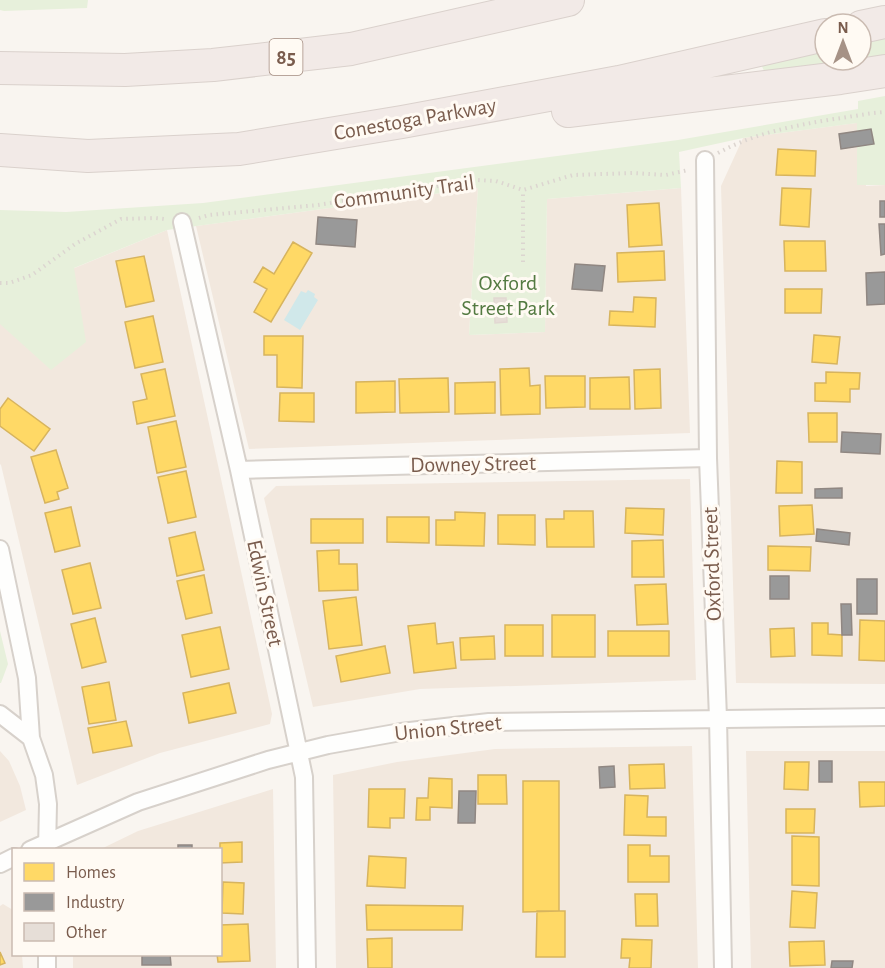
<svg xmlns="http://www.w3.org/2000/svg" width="885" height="968" font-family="'Alegreya Sans',sans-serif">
<rect width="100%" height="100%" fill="#f9f5f0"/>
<path fill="#f2e8de" d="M864 122 866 186 885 185V684L736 683 721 186 743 138Z
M478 188 469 335 545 332 547 199 681 188 690 433 249 449 196 226Z
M167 230 272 714 270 724 160 753 77 785 1 465 0 464V300L26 288Z
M690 479 696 680 420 689 313 707 264 498 276 486Z
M692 746 698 968H336L333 775 397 762 495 749Z
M0 751 9 761 20 786 26 810 0 822Z
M746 751H885V968H751Z
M273 789 276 968H73V955L220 954V850L101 849 138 831Z
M3 904 13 910 14 954 22 955 23 968H0V906Z"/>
<path fill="#e7f0db" d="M0 0H88L87 8 4 11 0 10Z
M885 35V58L765 73 760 62 825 48V60H861V40Z
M885 96V185H857V123L743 138 679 152 681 188 547 199 545 332 469 335 478 188 167 230 74 268 86 342 51 370 0 324V210L66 212 203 203 678 140 858 109V101Z
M0 631 8 664 1 683H0Z"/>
<path fill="#d0e8ea" d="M308 290 315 294 314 297 318 300 300 330 284 320 301 291 306 293Z"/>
<path fill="#ffd966" stroke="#d7b45e" stroke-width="1.5" d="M778 149 816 151 815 176 776 175Z
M782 188 811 189 809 227 780 225Z
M659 203 662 245 629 247 627 205Z
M784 241H825L826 271H785Z
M293 242 312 253 271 322 254 312 267 289 254 282 263 267 274 274Z
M664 251 665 280 618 282 617 253Z
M144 256 154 301 126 307 116 261Z
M785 289H822L821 313H785Z
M634 297 656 298 655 327 609 325 610 311 633 312Z
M153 316 163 362 135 368 125 322Z
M814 335 840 337 837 364 812 362Z
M264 336H303L302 388 277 387V355H264Z
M529 368 530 386 540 385V414L501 415 500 369Z
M165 369 175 416 137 424 133 402 147 399 141 374Z
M660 369 661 408 635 409 634 370Z
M826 372 860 373 859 389H850V402L815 401V383H826Z
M545 376H585V407L546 408Z
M629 377 630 409H590V378Z
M448 378 449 412 400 413 399 379Z
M395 381V412L356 413V382Z
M495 382V413L455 414V383Z
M280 393H314V422L279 421Z
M8 398 50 429 34 451 0 426V409Z
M808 413H837V442H809Z
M176 421 186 467 157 473 148 427Z
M56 450 68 488 57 492 59 499 45 503 31 457Z
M777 461 802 462V493H776Z
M186 471 196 517 168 523 158 477Z
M812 505 814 534 780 536 779 506Z
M71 507 80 546 55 552 45 513Z
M626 508 664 509 663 535 625 533Z
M564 511H593L594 547H547L546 519H564Z
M455 512 485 513 484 546 436 545V520H455Z
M498 515H535V545L498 544Z
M387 517H429V543L387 542Z
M311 519H363V543H311Z
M195 532 204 570 177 576 169 538Z
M663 540 664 577H632V541Z
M768 546 811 547 810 571 768 570Z
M339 550V564H357L358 590 319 591 317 551Z
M90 563 101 608 73 614 62 570Z
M204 575 212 613 186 619 177 581Z
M666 584 668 624 637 625 635 585Z
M356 597 362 645 329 649 323 601Z
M552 615H595V657H552Z
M95 618 106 662 82 668 71 624Z
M860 620 885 621V661L859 660Z
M435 623 437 644 453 642 456 668 414 673 408 626Z
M812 623H828V634L842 635V656L812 655Z
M505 625H543V656H505Z
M220 627 229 669 191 677 182 635Z
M794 628 795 656 771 657 770 629Z
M608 631H669V656H608Z
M494 636 495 659 461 660 460 638Z
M385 646 390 673 341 682 336 656Z
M109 682 116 720 89 724 82 687Z
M229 683 236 713 189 723 183 693Z
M126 721 132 746 93 753 88 728Z
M785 762H809L808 790 784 789Z
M664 764 665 788 630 789 629 765Z
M478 775H506L507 804H478Z
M429 778 452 779V808L430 807V820H416L417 798H428Z
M523 781H559V911L523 912Z
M859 782H885V806L860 807Z
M369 789H405L404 818H390V828L368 827Z
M625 795 648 796 647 817H666V836L624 835Z
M786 809H815L814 833H786Z
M792 836 819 837V886L792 885Z
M242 842V862L220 863V843Z
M628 845H650V856H669V882H628Z
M369 856 406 858 405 888 367 886Z
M223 882 244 883 243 914 222 913Z
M792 891 817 893 815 928 790 927Z
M635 894H657L658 926H636Z
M366 905 463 906 462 930H367Z
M537 911H565V957H536Z
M248 924 250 961 218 962 217 954H220V925Z
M392 938V968H368L367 939Z
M622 939 652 940 651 968H629L630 958H621Z
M824 941 825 965 790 966 789 942Z
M0 952 5 963 0 965Z"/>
<path fill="#999" stroke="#908782" stroke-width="1.5" d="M871 129 874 144 841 149 839 134Z
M880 201H885V217H880Z
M318 217 357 220 355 247 316 244Z
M879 224H885V254L881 255Z
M575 264 605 266 602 291 572 289Z
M885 272V304L867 305 866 273Z
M842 432 881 434 880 454 841 452Z
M842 488V498H815V489Z
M817 529 850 533 849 545 816 541Z
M770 576H789V599H770Z
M857 579H877V614H857Z
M841 604H851L852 635H842Z
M819 761H832V782H819Z
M614 766 615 787 600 788 599 767Z
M459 791H476L475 823H458Z
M178 845H192V850H178Z
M142 954H170L171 965H142Z
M832 961H853L852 968H831Z"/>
<path fill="#e6ded7" stroke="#e2d8d2" stroke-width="1.5" d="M494 298H506L507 322 495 323Z"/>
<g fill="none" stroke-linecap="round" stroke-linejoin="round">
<g stroke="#d7d1cb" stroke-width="20">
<path id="minor" d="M705 160 708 458 718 718 723 968
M182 222 239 470 304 777 307 968
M239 470 708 458
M0 549 27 678 31 738 44 775 48 804 47 850
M0 714 31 738
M30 850 138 802 268 760 328 745 401 732 489 722 885 717
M0 864 14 857
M47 954V968"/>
</g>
<g stroke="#dad1cc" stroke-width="34">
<path id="motorway" d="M861 27 885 22
M0 68 125 70 213 65 351 49 568 0
M568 111 840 78 885 71
M0 150 88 156 239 149 402 122 619 82 825 35"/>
</g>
<path stroke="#dcd5d0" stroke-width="4" stroke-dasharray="1.5 4.5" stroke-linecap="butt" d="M718 153C755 133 792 126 834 119 851 117 868 113 885 112
M199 218 209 215 318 205 477 180 496 181 523 190 573 175 633 173 666 175 688 170
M523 262V190
M0 283H9L32 275 75 244 121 219 155 218 165 219"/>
<use href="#minor" stroke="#fefefd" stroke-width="16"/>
<use href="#motorway" stroke="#f2eae7" stroke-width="32"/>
</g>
<g text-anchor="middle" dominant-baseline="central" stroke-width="6" stroke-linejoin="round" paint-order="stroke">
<rect fill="#fffaf3" stroke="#a28b7f" stroke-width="1.5" x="269.5" y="39" width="33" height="36" rx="4.5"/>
<g font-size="21" font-weight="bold" fill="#7a5c4d">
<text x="286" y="57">85</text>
</g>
<g font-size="22" fill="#7a5c4d" stroke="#fffaf3">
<text transform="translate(415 119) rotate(-10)">Conestoga Parkway</text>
<text transform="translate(404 192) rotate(-8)">Community Trail</text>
<text transform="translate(473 464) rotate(-1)">Downey Street</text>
<text transform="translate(712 564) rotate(-92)">Oxford Street</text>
<text transform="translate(265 593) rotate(78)">Edwin Street</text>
<text transform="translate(448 728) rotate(-6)">Union Street</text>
</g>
<g font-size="22" fill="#537a41" stroke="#fffaf3">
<text x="508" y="283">Oxford<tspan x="508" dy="25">Street Park</tspan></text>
</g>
</g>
<rect x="12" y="848" width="210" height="108" fill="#fffaf3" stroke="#cabbb1" stroke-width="1.5"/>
<rect x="24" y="863" width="30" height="18" fill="#ffd966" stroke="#cabbb1" stroke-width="1.5"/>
<text x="66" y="878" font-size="18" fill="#7a5c4d">Homes</text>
<rect x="24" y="893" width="30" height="18" fill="#999999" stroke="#cabbb1" stroke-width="1.5"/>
<text x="66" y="908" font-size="18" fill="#7a5c4d">Industry</text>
<rect x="24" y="923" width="30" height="18" fill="#e6ded7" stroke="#cabbb1" stroke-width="1.5"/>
<text x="66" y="938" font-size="18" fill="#7a5c4d">Other</text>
<g transform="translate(843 42)"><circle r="28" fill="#fffaf3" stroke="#cabbb1" stroke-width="1.5"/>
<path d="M0-4.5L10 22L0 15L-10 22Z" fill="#a69286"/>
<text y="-9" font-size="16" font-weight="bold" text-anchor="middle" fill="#7a5c4d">N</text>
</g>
</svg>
